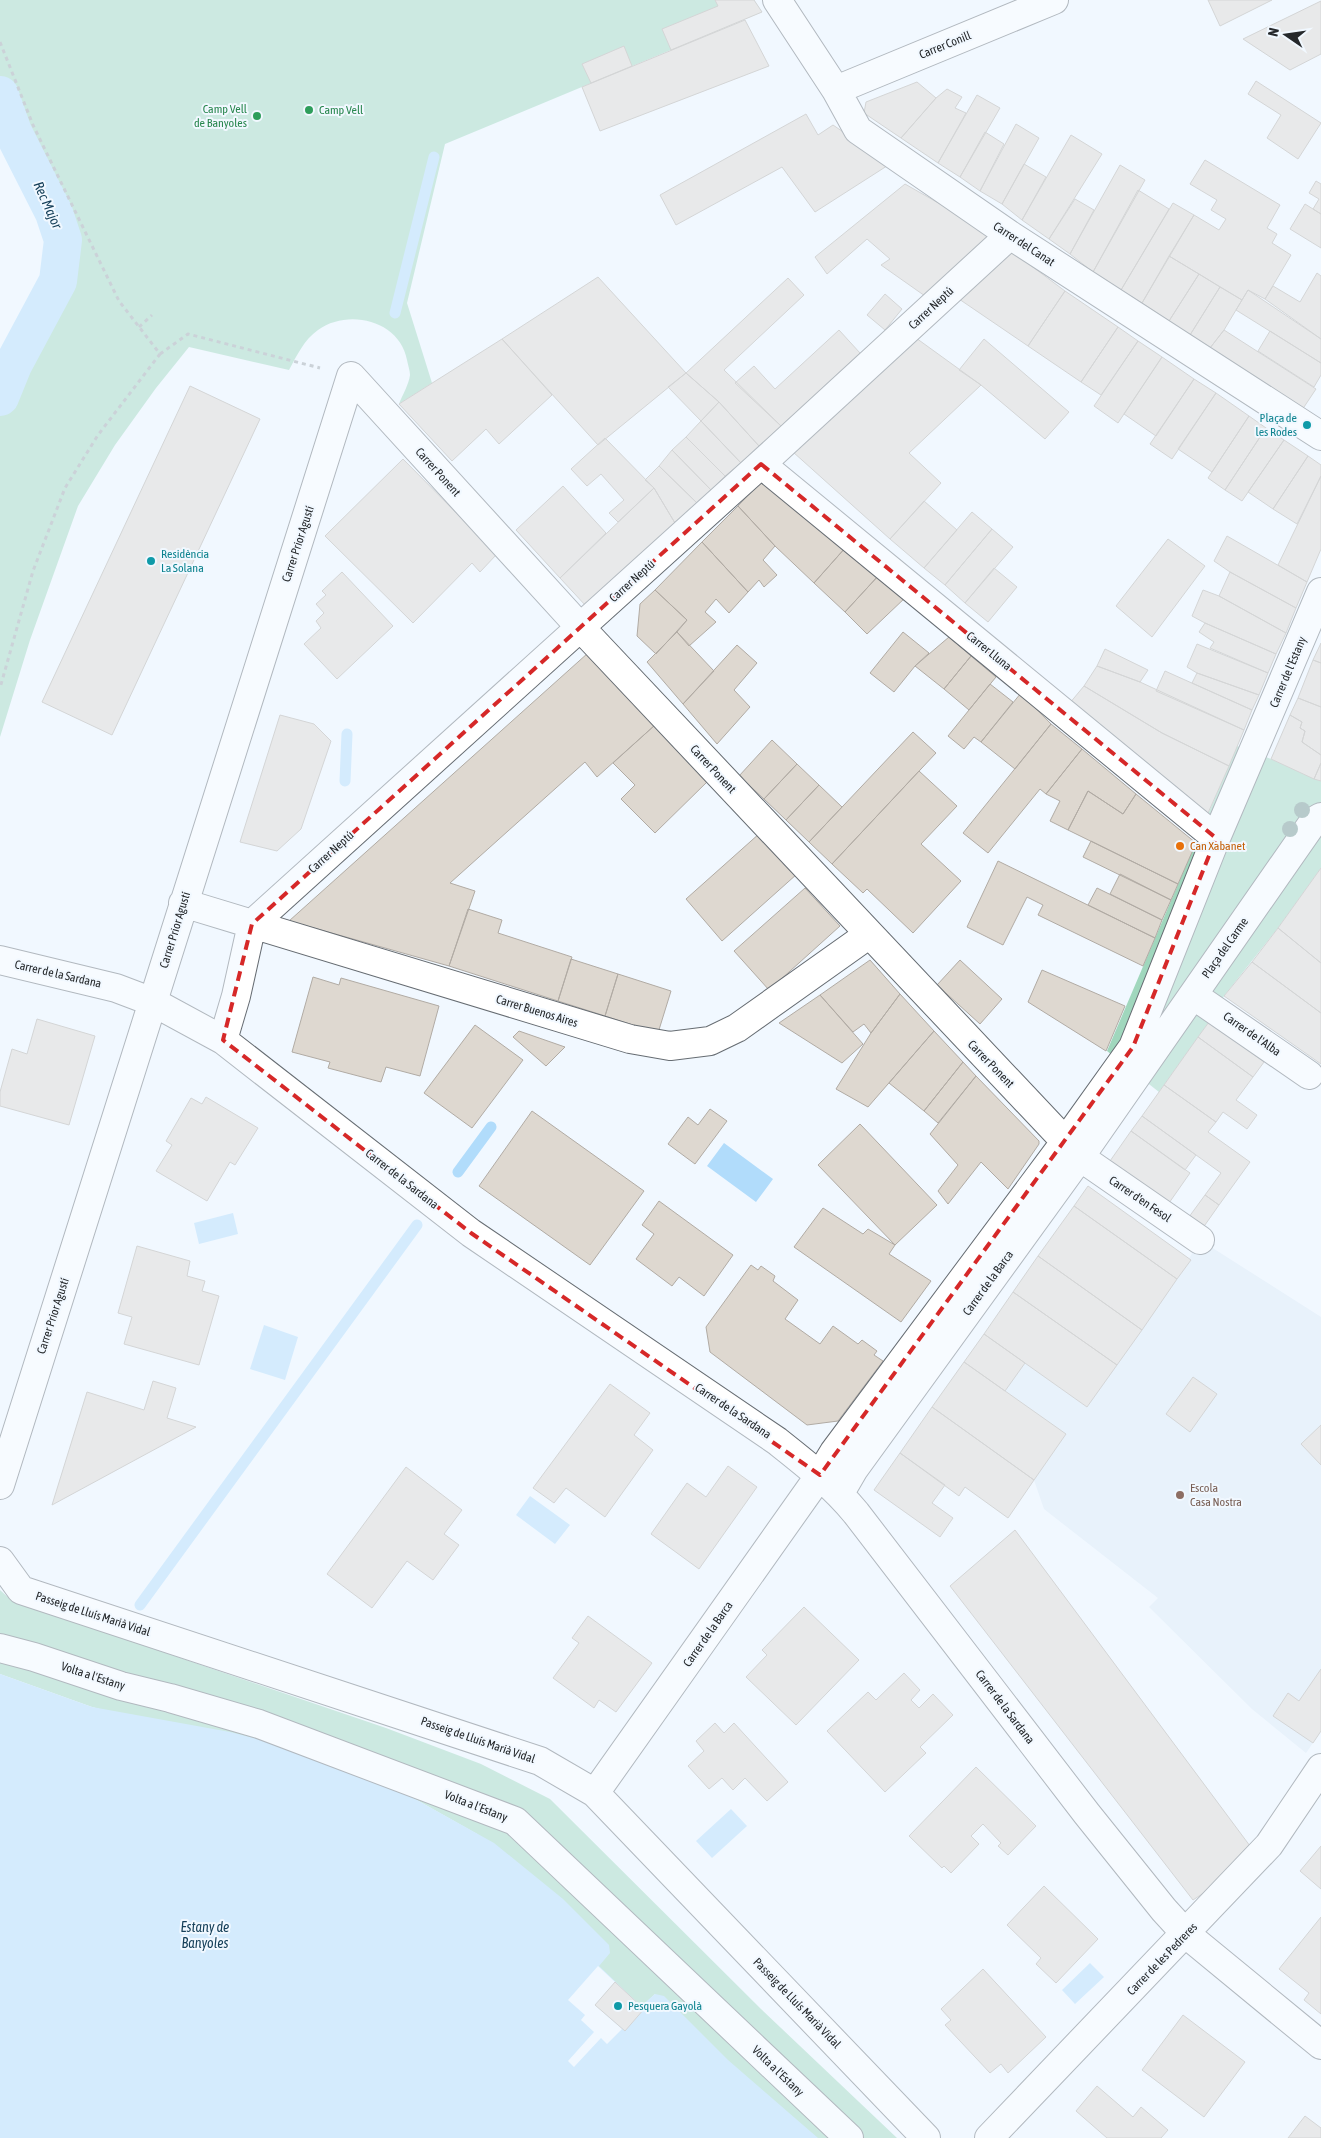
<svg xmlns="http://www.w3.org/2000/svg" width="1321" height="2138" font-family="'Asap Condensed',sans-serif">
<rect width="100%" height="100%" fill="#f1f8ff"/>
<path fill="#ddeaf6" d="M1200 1240 1321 1317V1731L1306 1753 1252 1709 1149 1607 1158 1598 1044 1509 1034 1480 932 1407 984 1334 1087 1407 1177 1279Z"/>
<path fill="#a0d7bd" d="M0 0H754L762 12 445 144 407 303 432 383 399 404C402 396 409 384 410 375 410 371 408 365 407 360 400 321 349 308 318 330 304 340 297 355 289 370L189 347 156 388 115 445 78 506 30 640 0 737V373L17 339 41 297 49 237 33 198 0 134Z
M1237 746 1271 759 1321 781V868L1278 928 1224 996 1209 1022 1159 1092 1107 1051Z
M0 1590 11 1600 386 1728 481 1764 550 1799 761 2009 897 2138H703L655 1994 642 2007 598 1966 477 1834 415 1799 381 1783 92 1707 0 1674Z"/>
<path fill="#b1dcfb" d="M724 1143 773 1179 756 1202 707 1166Z
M233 1213 238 1234 199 1244 194 1223Z
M264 1325 298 1337 285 1380 250 1369Z
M530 1496 570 1525 555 1544 516 1515Z
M0 1674 92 1707 230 1732 309 1752 381 1783 415 1799 494 1843 563 1899 609 1945 610 1953 599 1966 641 2006 655 1994 664 1996 728 2060 818 2138H0Z
M731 1809 747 1826 712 1858 696 1841Z
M1090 1963 1104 1977 1075 2004 1062 1990Z"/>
<path fill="#f1f8ff" d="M598 1966 615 1982 595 2005 622 2029 607 2044 601 2038 574 2067 568 2061 594 2032 581 2020 585 2015 568 2000Z"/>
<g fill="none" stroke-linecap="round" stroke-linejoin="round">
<path stroke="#b1dcfb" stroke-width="11" d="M395 313 434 157
M345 781 347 734
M458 1172 491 1127
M140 1605 417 1225"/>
<path stroke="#b1dcfb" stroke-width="38" d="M0 95 13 132 54 213 63 240 58 281 13 365 0 397"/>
</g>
<path fill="#ded8d0" stroke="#b1aba4" d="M715 0H754L762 12 671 50 662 29 718 6Z
M1208 0H1272L1220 26Z
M1321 1V54L1290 70 1243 39Z
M745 20 769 66 600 131 582 87Z
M624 46 632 66 591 83 582 64Z
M1256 81 1321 123 1298 159 1267 138 1281 115 1248 94Z
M917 82 936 98 901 138 864 113 866 102Z
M947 89 962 97 955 108 966 113 938 163 901 138 936 98Z
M977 95 1000 108 960 177 938 163Z
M806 114 818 135 833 125 890 164 815 212 782 167 676 225 660 195Z
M1016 124 1039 138 1002 204 980 191Z
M985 132 1004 144 980 191 960 177Z
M1071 135 1102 154 1049 239 1022 220Z
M1205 160 1280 205 1267 228 1277 234 1272 243 1291 255 1265 299 1248 290 1242 300 1169 256 1194 215 1219 230 1226 219 1211 210 1217 200 1190 184Z
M1024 164 1046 177 1022 220 1002 204Z
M1120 165 1145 180 1093 272 1070 254Z
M1316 181 1321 184V214L1313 209 1319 199 1309 193Z
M905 184 991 233 925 296 881 265 890 259 867 239 827 274 815 257Z
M1138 190 1169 209 1121 290 1093 272Z
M1075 199 1094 210 1070 254 1049 239Z
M1173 203 1194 215 1142 303 1121 290Z
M1305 204 1321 214V248L1290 229Z
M1010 250 1065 291 1028 346 959 299Z
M1169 256 1199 274 1169 321 1142 303Z
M1317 273 1321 276V339L1265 299 1273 286 1300 302Z
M1199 274 1220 287 1190 335 1169 321Z
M598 277 686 373 598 445 502 339Z
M788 278 804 295 724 370 781 426 759 446 719 402 686 373Z
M1220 287 1242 300 1224 330 1210 348 1190 335Z
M1248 290 1321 339V363L1236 310Z
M1065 291 1118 327 1081 382 1028 346Z
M885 294 902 309 885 330 867 315Z
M1118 327 1138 341 1101 395 1081 382Z
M839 330 860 353 781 426 735 383 754 366 775 389Z
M1224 330 1316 389 1302 410 1210 348Z
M1270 331 1321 363V375L1314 387 1258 351Z
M916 338 981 385 909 453 941 483 890 539 793 452Z
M502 339 552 395 499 444 486 429 452 461 399 404Z
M984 339 1069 412 1045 439 981 385 959 370Z
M1138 341 1162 357 1118 423 1094 406Z
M1162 357 1194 379 1156 436 1124 414Z
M686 373 719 402 701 421 668 387Z
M1194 379 1216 393 1172 459 1150 444Z
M190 386 260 419 112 735 42 702Z
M1216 393 1249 416 1212 472 1178 449Z
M719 402 759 446 741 463 701 421Z
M1249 416 1266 428 1225 490 1208 478Z
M701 421 741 463 725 476 686 437Z
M1266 428 1284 440 1242 501 1225 490Z
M686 437 725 476 711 490 672 450Z
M605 438 654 488 618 522 609 513 624 500 601 474 587 486 571 469Z
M1284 440 1308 456 1273 509 1248 492Z
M672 450 711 490 697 503 659 466Z
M1308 456 1321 465V476L1297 524 1273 509Z
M403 459 497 554 480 572 472 563 413 623 325 536Z
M659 466 697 503 675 523 654 488 645 480Z
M1321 476V549L1307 582 1278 565Z
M764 478 846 547 814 583 775 546 738 506Z
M563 486 606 533 560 578 516 530Z
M654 488 675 523 586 606 560 578Z
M924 501 957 530 924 568 890 539Z
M738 506 775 546 763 560 777 575 764 587 759 580 748 592 702 542Z
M972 512 992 529 945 585 924 568Z
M992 529 1013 547 965 603 945 585Z
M1227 536 1307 582 1296 608 1230 572 1214 561Z
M1168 539 1205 566 1152 637 1116 606Z
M702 542 748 592 729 613 716 599 705 612 716 622 689 646 677 632 687 620 655 590Z
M846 547 879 575 845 612 814 583Z
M994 568 1017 587 988 622 965 603Z
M342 572 393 626 337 679 304 644 321 628 316 621 324 613 316 604 326 595 322 591Z
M1230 572 1296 608 1286 633 1219 596Z
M879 575 906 597 867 634 845 612Z
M655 590 687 620 656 654 637 636 640 604Z
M1203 590 1219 596 1286 633 1276 654 1205 623 1192 616Z
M1205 623 1276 654 1268 673 1210 648 1214 642 1199 632Z
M677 632 714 671 683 704 647 662Z
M903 632 929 653 915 666 894 692 870 673Z
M949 637 971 656 944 689 915 666Z
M1321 643V663L1313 660Z
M1197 644 1268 673 1259 695 1197 673 1187 667Z
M737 645 757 663 734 690 750 707 717 744 683 704Z
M1105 649 1148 670 1140 682 1097 666Z
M588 653 655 725 597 777 585 762 450 883 475 891 449 966 289 921Z
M971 656 996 677 969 710 944 689Z
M1313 660 1321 663V707L1298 698Z
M1097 666 1140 682 1244 730 1229 766 1162 733 1084 686Z
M1165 671 1252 710 1244 730 1156 691Z
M1197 673 1259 695 1252 710 1192 683Z
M990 684 1013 702 981 742 974 737 964 749 948 736Z
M1084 686 1162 733 1229 766 1208 813 1069 704Z
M1021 693 1051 724 1015 769 981 742Z
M1298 698 1321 707V755L1302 742 1305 731 1300 728 1302 722 1290 715Z
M280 715 314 724 331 741 301 829 277 851 240 842Z
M1290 715 1302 722 1300 728 1305 731 1302 742 1321 755V763L1314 779 1271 759Z
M1051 724 1082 749 1046 794 1040 789 988 853 963 833Z
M655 725 708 781 655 833 621 799 635 785 613 763Z
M913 732 936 753 832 864 809 842Z
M772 740 797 764 764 799 739 776Z
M1082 749 1136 794 1123 814 1088 791 1068 830 1050 821 1060 801 1046 794Z
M1321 763V781L1314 779Z
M797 764 819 785 786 820 764 799Z
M919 771 957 806 921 844 961 881 913 933 867 889 863 893 832 864Z
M819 785 842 807 809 842 786 820Z
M1088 791 1123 814 1136 794 1196 843 1178 884 1068 830Z
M760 833 797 874 722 941 686 899Z
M1091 841 1178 884 1171 900 1083 857Z
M998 861 1155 938 1143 966 1038 915 1043 905 1027 897 1003 945 967 927Z
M1321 868V963L1278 928Z
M1120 874 1171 900 1162 920 1110 894Z
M805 888 840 926 769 990 734 951Z
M1097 888 1162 920 1155 938 1088 905Z
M468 909 502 920 498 933 572 957 558 1001 449 966Z
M1278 928 1321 963V1013L1252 962Z
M571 959 618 974 605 1016 558 1001Z
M870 960 900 994 871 1033 864 1024 853 1032 820 995Z
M960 960 1002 999 980 1024 937 985Z
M1252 962 1321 1013V1064L1224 996Z
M1042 970 1125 1006 1106 1051 1028 1002Z
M618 974 671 991 658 1033 605 1016Z
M313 977 339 985 341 978 439 1006 420 1076 386 1067 381 1082 328 1068 330 1062 292 1052Z
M900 994 934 1031 868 1107 836 1089 871 1033Z
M820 995 863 1044 842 1063 779 1023Z
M37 1019 95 1036 69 1125 0 1106V1092L12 1049 27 1054Z
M1209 1022 1264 1062 1253 1077 1198 1037Z
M475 1025 523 1060 472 1128 424 1093Z
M519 1031 565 1047 546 1066 513 1037Z
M934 1031 963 1062 924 1111 889 1083Z
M1198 1037 1253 1077 1236 1100 1257 1115 1247 1129 1223 1112 1216 1122 1164 1085Z
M963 1062 976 1076 938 1123 924 1111Z
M976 1076 1039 1141V1144L1008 1189 981 1162 948 1204 938 1191 958 1165 930 1134Z
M1164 1085 1216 1122 1208 1132 1250 1162 1219 1205 1205 1195 1221 1173 1142 1116Z
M206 1097 258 1128 235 1165 230 1162 207 1201 156 1171 172 1145 166 1141 191 1098 202 1104Z
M710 1109 727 1121 695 1164 668 1144 688 1117 698 1125Z
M532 1111 644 1191 590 1265 479 1186Z
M1142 1116 1196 1155 1185 1170 1131 1131Z
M860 1124 937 1205 895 1245 818 1165Z
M1131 1131 1190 1173 1169 1203 1110 1161Z
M1088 1186 1191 1260 1177 1279 1074 1206Z
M1205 1195 1219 1205 1200 1232 1186 1221Z
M659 1201 733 1255 704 1296 679 1277 672 1286 636 1259 654 1234 642 1225Z
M1074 1206 1177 1279 1142 1330 1038 1256Z
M823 1208 863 1234 868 1229 895 1245 889 1254 931 1281 901 1322 794 1247Z
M137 1246 190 1261 187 1276 205 1281 202 1291 219 1296 199 1365 124 1344 132 1317 118 1313Z
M1038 1256 1142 1330 1117 1365 1013 1292Z
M751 1265 758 1270 761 1266 775 1276 773 1281 798 1300 785 1319 820 1344 833 1326 858 1344 862 1340 877 1351 874 1355 883 1361 838 1421 807 1425 710 1352 706 1327Z
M1013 1292 1117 1365 1087 1407 984 1334Z
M984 1334 1025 1363 1005 1391 964 1362Z
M964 1362 1066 1434 1034 1480 932 1407Z
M1193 1377 1217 1394 1190 1432 1166 1414Z
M153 1381 176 1388 167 1418 196 1427 52 1505 87 1392 144 1410Z
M610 1384 650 1413 634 1435 653 1450 605 1517 566 1488 554 1503 533 1488Z
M932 1407 1034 1480 1008 1518 965 1487 959 1496 900 1453Z
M1321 1425V1465L1301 1444Z
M900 1453 945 1485 932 1503 953 1518 940 1537 874 1490Z
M728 1466 757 1487 699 1569 651 1534 687 1483 706 1497Z
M406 1467 462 1510 444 1534 459 1545 433 1580 407 1561 372 1608 327 1574Z
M1015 1530 1253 1850 1211 1888 1193 1900 950 1586Z
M804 1607 859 1660 796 1725 746 1677 767 1655 762 1650Z
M588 1616 652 1663 616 1712 599 1700 594 1708 553 1678 579 1643 572 1638Z
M1321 1669V1731L1313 1743 1273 1716 1288 1693 1299 1701Z
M904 1673 920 1690 911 1700 919 1708 933 1694 953 1715 920 1747 926 1753 885 1792 827 1731 868 1692 876 1700Z
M715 1723 724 1733 734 1723 788 1782 767 1801 745 1778 733 1790 722 1778 709 1789 688 1766 704 1751 696 1741Z
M976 1767 1036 1826 1008 1855 998 1846 1001 1843 983 1824 971 1836 979 1844 951 1873 944 1866 942 1868 909 1836Z
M1321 1846V1889L1300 1871Z
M1044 1886 1098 1939 1056 1983 1036 1964 1041 1958 1007 1925Z
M1321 1917V2014L1304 2000 1309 1993 1279 1969Z
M983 1969 1046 2037 1008 2073 1001 2064 990 2073 945 2025 951 2020 941 2009Z
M615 1982 644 2009 625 2031 595 2005Z
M1183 2015 1245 2062 1204 2117 1142 2070Z
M1097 2086 1133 2117 1141 2107 1168 2130 1161 2138H1107L1076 2111Z
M1305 2116 1321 2128V2138H1288Z"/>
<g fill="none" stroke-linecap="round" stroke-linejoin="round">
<g stroke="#666c72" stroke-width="30">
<path id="minor" d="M777 0 836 90 858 130 1010 235 1321 436
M836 90 1054 0
M761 464 1216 838
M183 903 630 1039 670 1046 710 1041 737 1028 868 935
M0 960 116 988 153 1002 223 1040 471 1233 777 1441C806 1464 833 1485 856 1513L1087 1814 1164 1910 1186 1934 1321 2045
M1193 995 1309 1075
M223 1040 236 996 252 924 761 464 1010 235
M0 1485 351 376 580 627 1080 1157 1200 1240
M840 1493 854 1469 1080 1157 1314 821 1321 817
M0 1561 21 1590 540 1761 595 1793 926 2138
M0 1648 34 1657 121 1686 170 1698 259 1724 515 1821 849 2138
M595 1793 820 1475 834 1452 1065 1142 1133 1047 1216 838 1321 592
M989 2138 1269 1845 1321 1768"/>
</g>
<path stroke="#9ea4a9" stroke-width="3" stroke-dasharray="4 4" stroke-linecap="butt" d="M0 42 33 125 119 301 160 354 98 435 65 488 33 571 0 688
M139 327 152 315
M160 354 188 334 320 368"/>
<use href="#minor" stroke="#fff" stroke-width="28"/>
</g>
<g fill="#72938c">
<circle cx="1302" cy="810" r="8"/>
<circle cx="1290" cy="829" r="8"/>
</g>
<path d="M0 0H1321V2138H0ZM761 464 1216 838 1133 1047 820 1475 471 1233 223 1040 252 924Z" fill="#f1f8ff" fill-opacity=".55" fill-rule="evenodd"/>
<path fill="none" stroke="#d62828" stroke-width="4" stroke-dasharray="10 6" stroke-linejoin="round" d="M761 464 1216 838 1133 1047 820 1475 471 1233 223 1040 252 924Z"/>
<g fill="#2e9e5b" stroke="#f1f8ff" stroke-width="2">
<circle cx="309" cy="110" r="5"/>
<circle cx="257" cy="116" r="5"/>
</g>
<g fill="#0f9aa8" stroke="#f1f8ff" stroke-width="2">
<circle cx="1307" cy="425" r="5"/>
<circle cx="151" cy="561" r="5"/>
<circle cx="618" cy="2006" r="5"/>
</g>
<circle fill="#e8710a" stroke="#f1f8ff" stroke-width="2" cx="1180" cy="846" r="5"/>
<circle fill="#8d6e63" stroke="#f1f8ff" stroke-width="2" cx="1180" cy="1495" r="5"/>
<g text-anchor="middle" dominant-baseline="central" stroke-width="4" stroke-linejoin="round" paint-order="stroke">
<g font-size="12" fill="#25282b" stroke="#f1f8ff">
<text transform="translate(945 45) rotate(-22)">Carrer Conill</text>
<text transform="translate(1024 244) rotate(33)">Carrer del Canat</text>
<text transform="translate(931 308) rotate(-43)">Carrer Neptú</text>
<text transform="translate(438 472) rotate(48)">Carrer Ponent</text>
<text transform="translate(298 544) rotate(-72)">Carrer Prior Agustí</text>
<text transform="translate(632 581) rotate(-42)">Carrer Neptú</text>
<text transform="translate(989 651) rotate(39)">Carrer Lluna</text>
<text transform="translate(1288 672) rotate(-67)">Carrer de l'Estany</text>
<text transform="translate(713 769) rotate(47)">Carrer Ponent</text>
<text transform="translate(331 852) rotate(-42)">Carrer Neptú</text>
<text transform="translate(175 930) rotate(-73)">Carrer Prior Agustí</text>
<text transform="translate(1225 948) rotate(-55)">Plaça del Carme</text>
<text transform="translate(58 974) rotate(13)">Carrer de la Sardana</text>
<text transform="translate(537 1011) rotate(17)">Carrer Buenos Aires</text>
<text transform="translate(1252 1034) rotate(35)">Carrer de l'Alba</text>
<text transform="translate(991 1064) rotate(46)">Carrer Ponent</text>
<text transform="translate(402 1179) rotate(38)">Carrer de la Sardana</text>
<text transform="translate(1140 1199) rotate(34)">Carrer d'en Fesol</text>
<text transform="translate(988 1283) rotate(-54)">Carrer de la Barca</text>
<text transform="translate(53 1316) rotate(-72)">Carrer Prior Agustí</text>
<text transform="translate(733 1411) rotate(34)">Carrer de la Sardana</text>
<text transform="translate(93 1614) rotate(18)">Passeig de Lluís Marià Vidal</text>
<text transform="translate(708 1634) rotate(-55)">Carrer de la Barca</text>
<text transform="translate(93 1676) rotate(18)">Volta a l'Estany</text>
<text transform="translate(1005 1707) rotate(53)">Carrer de la Sardana</text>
<text transform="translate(478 1740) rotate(19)">Passeig de Lluís Marià Vidal</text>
<text transform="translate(476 1806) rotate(21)">Volta a l'Estany</text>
<text transform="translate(1162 1959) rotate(-46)">Carrer de les Pedreres</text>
<text transform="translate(797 2003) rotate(46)">Passeig de Lluís Marià Vidal</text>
<text transform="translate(778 2071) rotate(44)">Volta a l'Estany</text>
</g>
<g font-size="12" fill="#27864d" stroke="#f1f8ff" text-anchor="end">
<text x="247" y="109">Camp Vell<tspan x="247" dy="14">de Banyoles</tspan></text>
<text x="319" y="110" text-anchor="start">Camp Vell</text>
</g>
<g font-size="12" fill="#0d838f" stroke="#f1f8ff" text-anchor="start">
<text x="1297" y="418" text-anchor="end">Plaça de<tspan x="1297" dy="14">les Rodes</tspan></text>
<text x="161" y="554">Residència<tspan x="161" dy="14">La Solana</tspan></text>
<text x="628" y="2006">Pesquera Gayolà</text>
</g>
<g font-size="12" fill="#c56008" stroke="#f1f8ff" text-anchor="start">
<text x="1190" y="846">Can Xabanet</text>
</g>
<g font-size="12" fill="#785e54" stroke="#f1f8ff" text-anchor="start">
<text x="1190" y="1488">Escola<tspan x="1190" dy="14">Casa Nostra</tspan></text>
</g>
<g font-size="14" font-style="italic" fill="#16405a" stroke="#f1f8ff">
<text transform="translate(48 205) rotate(66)">Rec Major</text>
<text x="205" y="1927">Estany de<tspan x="205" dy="16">Banyoles</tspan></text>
</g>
</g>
<g transform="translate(1286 35) rotate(283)" stroke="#f1f8ff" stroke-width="4" paint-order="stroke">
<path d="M0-4L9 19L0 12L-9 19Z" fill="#25282b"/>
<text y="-8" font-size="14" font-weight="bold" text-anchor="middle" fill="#25282b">N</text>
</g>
</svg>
